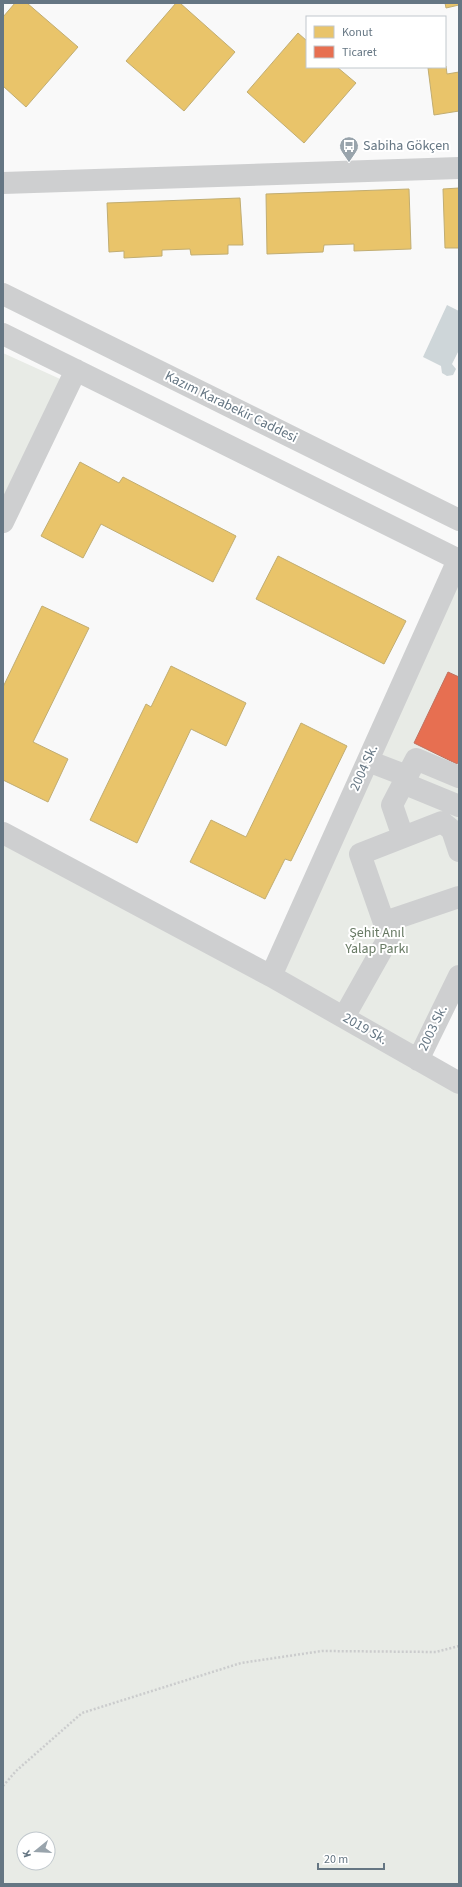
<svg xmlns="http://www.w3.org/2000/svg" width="462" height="1887" font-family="'Source Sans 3',sans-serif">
<rect width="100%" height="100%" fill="#f9f9f9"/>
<path fill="#e8ebe6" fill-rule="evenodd" d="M3 353 69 383 3 522Z
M459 575V982L418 1059 459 1084V1884H3V834L271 976ZM24 1839H48V1863H24Z"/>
<path fill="#ced6d9" d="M447 305 459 311V350L452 364 456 369 453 375 447 376 442 373 441 366 423 357Z"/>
<path fill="#e9c46a" stroke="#c1ad72" d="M15 3H27L78 47 26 107 3 86V17Z
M176 3H180L235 52 184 111 126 61Z
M445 3H459V5L446 8Z
M298 33 307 41V67H337L356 83 304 143 247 92Z
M446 66 447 74 459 72V111L434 115 428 68Z
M459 188V248H445L443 189Z
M409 189 411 249 354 251V244L324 245 323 252 267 254 266 194Z
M240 198 243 245H228V254L191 255 190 249 162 250V256L124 258V251L109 252 107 203Z
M80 462 119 483 123 477 236 536 213 582 101 524 83 558 41 536Z
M278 556 406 621 384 664 256 599Z
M42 606 89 628 33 742 68 759 48 802 3 780V687Z
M171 666 246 703 226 746 191 729 137 843 90 820 146 704 151 707Z
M301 723 347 746 291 861 285 859 265 899 190 862 211 820 246 837Z"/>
<path fill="#e76f51" stroke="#c07160" d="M448 672 459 677V760L457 764 414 743Z"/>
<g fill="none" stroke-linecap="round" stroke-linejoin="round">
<path stroke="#cbcccd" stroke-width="2.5" stroke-dasharray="2 2" stroke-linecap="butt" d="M3 1786 16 1771 82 1713 241 1663 322 1651 436 1652 459 1646"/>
<path stroke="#cecfd0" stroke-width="22" d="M3 183 459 168
M3 294 459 520
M3 334 459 560
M3 522 76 370
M368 761 407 776
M403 783 459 806
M3 833 271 976 459 1083
M403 837 392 805 416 759 459 777
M385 922 459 897
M271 976 458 560
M344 1017 389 937 360 854 442 822 452 830 459 851
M418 1060 459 976"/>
</g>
<defs>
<g id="bus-pin" transform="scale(1)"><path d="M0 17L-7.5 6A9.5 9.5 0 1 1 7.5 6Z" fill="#99a4ac" stroke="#fff"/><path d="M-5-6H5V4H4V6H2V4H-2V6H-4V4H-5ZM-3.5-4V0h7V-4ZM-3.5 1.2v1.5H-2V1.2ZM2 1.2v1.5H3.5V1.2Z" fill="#fff"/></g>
</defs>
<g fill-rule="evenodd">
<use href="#bus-pin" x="349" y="146"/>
</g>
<g text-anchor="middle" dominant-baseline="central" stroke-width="4" stroke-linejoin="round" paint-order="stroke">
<g font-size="14" fill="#657683" stroke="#fff" text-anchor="start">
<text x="363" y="146">Sabiha Gökçen</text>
</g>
<g font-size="14" fill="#657683" stroke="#fff">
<text transform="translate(231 407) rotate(26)">Kazım Karabekir Caddesi</text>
<text transform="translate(364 768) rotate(-66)">2004 Sk.</text>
<text transform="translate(433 1028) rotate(-64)">2003 Sk.</text>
<text transform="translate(365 1029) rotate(30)">2019 Sk.</text>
</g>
<g font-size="14" fill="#687a64" stroke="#fff">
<text x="377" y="933">Şehit Anıl<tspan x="377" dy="16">Yalap Parkı</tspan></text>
</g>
</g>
<rect width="462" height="1887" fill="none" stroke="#657683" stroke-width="8"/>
<rect x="306" y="16" width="140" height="52" fill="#ffffff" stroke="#c1c8cd"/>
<rect x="314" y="26" width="20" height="12" fill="#e9c46a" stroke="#c1c8cd"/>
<text x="342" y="36" font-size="12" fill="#657683">Konut</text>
<rect x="314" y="46" width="20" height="12" fill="#e76f51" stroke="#c1c8cd"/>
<text x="342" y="56" font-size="12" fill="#657683">Ticaret</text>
<g transform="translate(36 1851) rotate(252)"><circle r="19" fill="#ffffff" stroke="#c1c8cd"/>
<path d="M0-3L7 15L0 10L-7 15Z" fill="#99a4ac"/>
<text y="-6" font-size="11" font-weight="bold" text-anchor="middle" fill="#657683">K</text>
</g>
<path d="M318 1863v6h66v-6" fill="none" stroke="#657683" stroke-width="2"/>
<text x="324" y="1863" font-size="12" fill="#657683" stroke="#ffffff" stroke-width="3" paint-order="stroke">20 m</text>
</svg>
